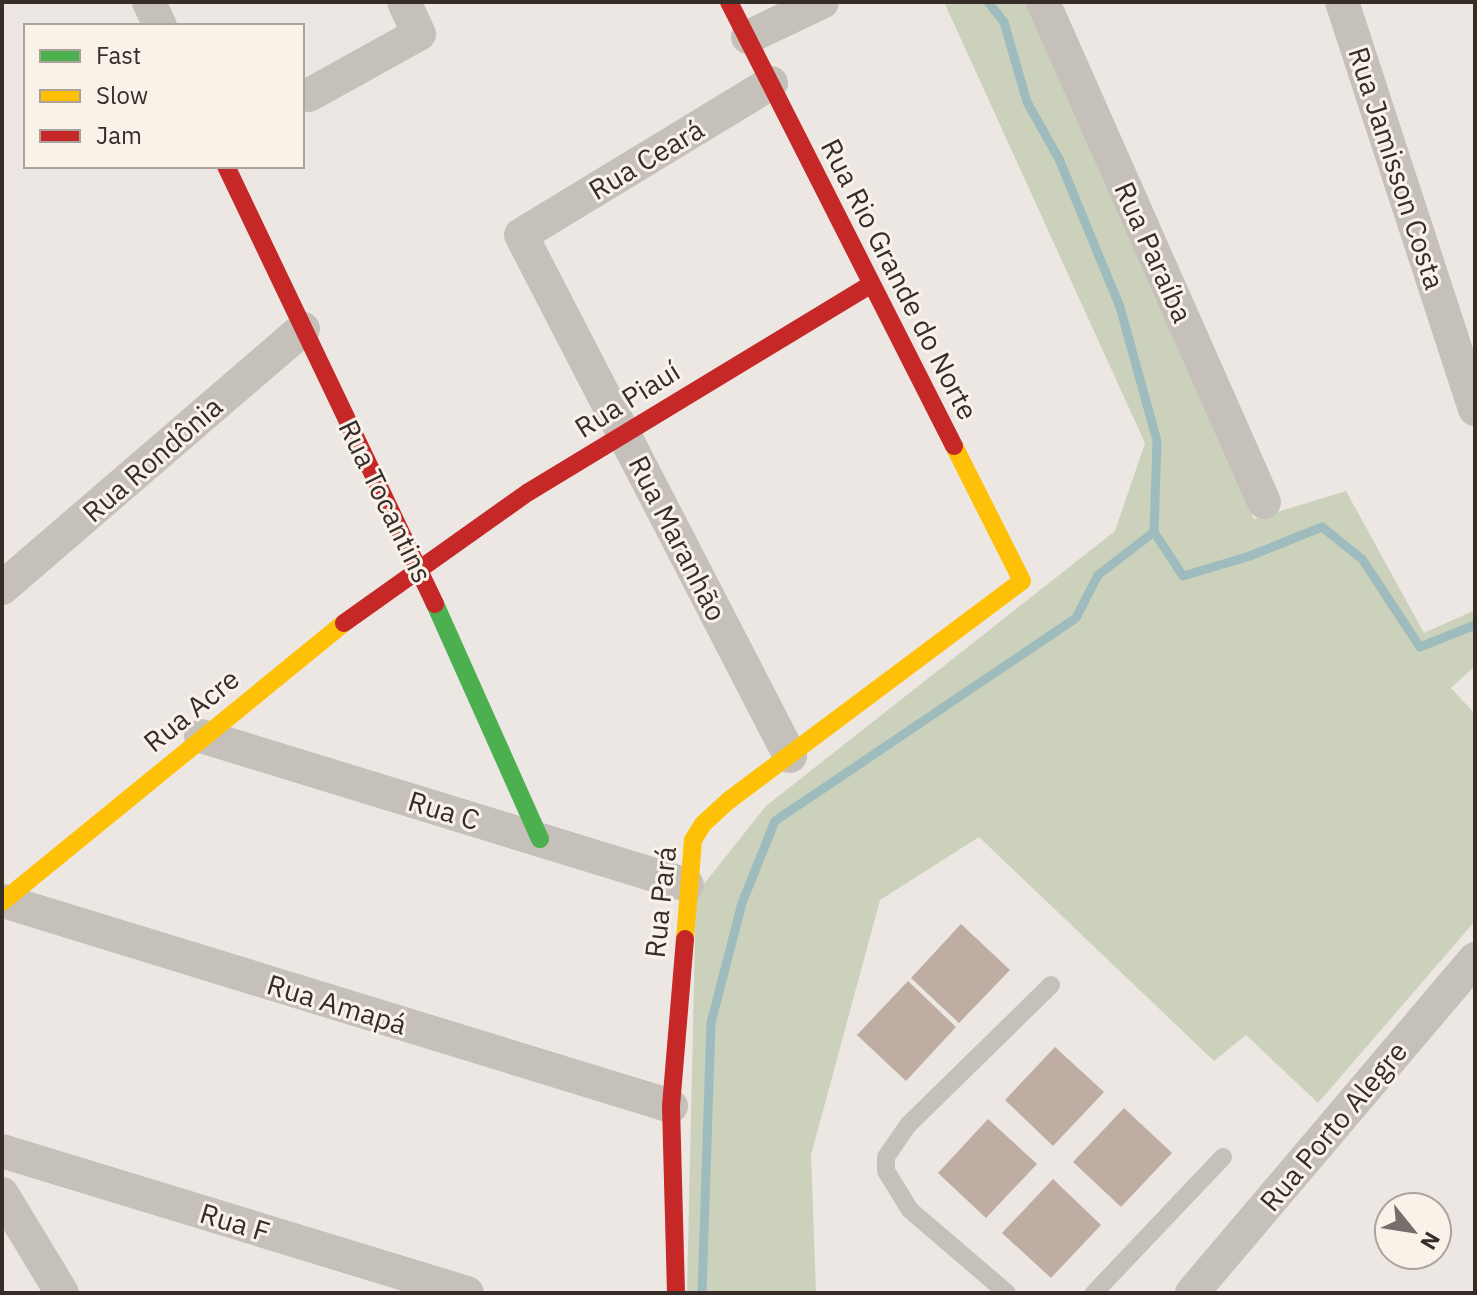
<svg xmlns="http://www.w3.org/2000/svg" width="1477" height="1295" font-family="'IBM Plex Sans',sans-serif">
<rect width="100%" height="100%" fill="#ece7e2"/>
<path fill="#ccd1bc" d="M944 2H1028L1254 519 1346 491 1424 633 1475 610V666L1451 688 1475 714V921L1318 1103 1246 1035 1214 1061 979 837 880 900 811 1155 816 1293H687L696 894 766 806 1115 531 1145 443Z"/>
<g fill="none" stroke-linecap="round" stroke-linejoin="round">
<path stroke="#9ebcbd" stroke-width="9" d="M1154 532 1183 576 1250 556 1322 527 1362 559 1420 647 1475 625
M702 1293 711 1023 742 903 775 821 1076 618 1098 575 1154 532 1157 441 1120 307 1059 159 1027 102 1004 22 988 2"/>
</g>
<path fill="#bfada4" d="M961 924 1010 970 959 1023 911 978Z
M908 981 956 1027 906 1081 857 1035Z
M1055 1047 1104 1092 1053 1146 1005 1100Z
M1124 1108 1172 1153 1121 1207 1073 1162Z
M988 1119 1037 1164 986 1218 938 1173Z
M1053 1179 1101 1225 1051 1278 1002 1233Z"/>
<g fill="none" stroke-linecap="round" stroke-linejoin="round">
<path stroke="#c6c0ba" stroke-width="18" d="M1007 1293 910 1210 886 1171V1157L908 1125 1051 985
M1094 1293 1223 1157"/>
<path stroke="#c6c0ba" stroke-width="34" d="M149 2 160 26
M1043 2 1264 502
M1342 2 1475 409
M748 37 822 2
M771 83 521 235 790 756
M309 95 419 34 404 2
M2 588 303 329
M201 736 687 885
M3 901 671 1106
M2 1151 467 1293
M2 1194 62 1293
M1192 1293 1475 959"/>
<path stroke="#4caf50" stroke-width="18" d="M435 604 540 839"/>
<path stroke="#ffc107" stroke-width="18" d="M2 902 344 623
M685 939 693 840 703 824 728 801 1022 581 954 446"/>
<path stroke="#c62828" stroke-width="18" d="M729 2 954 446
M226 166 435 604
M344 623 527 493 870 285
M676 1293 671 1106 685 939"/>
</g>
<g text-anchor="middle" dominant-baseline="central" stroke-width="6" stroke-linejoin="round" paint-order="stroke">
<g font-size="28" fill="#362d29" stroke="#f9f2e9">
<text transform="translate(646 159) rotate(-31)">Rua Ceará</text>
<text transform="translate(1397 168) rotate(72)">Rua Jamisson Costa</text>
<text transform="translate(1154 252) rotate(66)">Rua Paraíba</text>
<text transform="translate(900 279) rotate(63)">Rua Rio Grande do Norte</text>
<text transform="translate(627 399) rotate(-32)">Rua Piauí</text>
<text transform="translate(152 459) rotate(-41)">Rua Rondônia</text>
<text transform="translate(386 501) rotate(64)">Rua Tocantins</text>
<text transform="translate(678 538) rotate(63)">Rua Maranhão</text>
<text transform="translate(191 710) rotate(-39)">Rua Acre</text>
<text transform="translate(444 810) rotate(17)">Rua C</text>
<text transform="translate(660 902) rotate(-84)">Rua Pará</text>
<text transform="translate(337 1004) rotate(17)">Rua Amapá</text>
<text transform="translate(1333 1126) rotate(-50)">Rua Porto Alegre</text>
<text transform="translate(235 1222) rotate(17)">Rua F</text>
</g>
</g>
<rect width="1477" height="1295" fill="none" stroke="#362d29" stroke-width="8"/>
<rect x="24" y="24" width="280" height="144" fill="#f9f2e9" stroke="#aba39c" stroke-width="2"/>
<rect x="40" y="50" width="40" height="12" fill="#4caf50" stroke="#aba39c" stroke-width="2"/>
<text x="96" y="64" font-size="24" fill="#362d29">Fast</text>
<rect x="40" y="90" width="40" height="12" fill="#ffc107" stroke="#aba39c" stroke-width="2"/>
<text x="96" y="104" font-size="24" fill="#362d29">Slow</text>
<rect x="40" y="130" width="40" height="12" fill="#c62828" stroke="#aba39c" stroke-width="2"/>
<text x="96" y="144" font-size="24" fill="#362d29">Jam</text>
<g transform="translate(1413 1231) rotate(120)"><circle r="38" fill="#f9f2e9" stroke="#aba39c" stroke-width="2"/>
<path d="M0-6L14 30L0 20L-14 30Z" fill="#766e6a"/>
<text y="-12" font-size="22" font-weight="bold" text-anchor="middle" fill="#362d29">N</text>
</g>
</svg>
